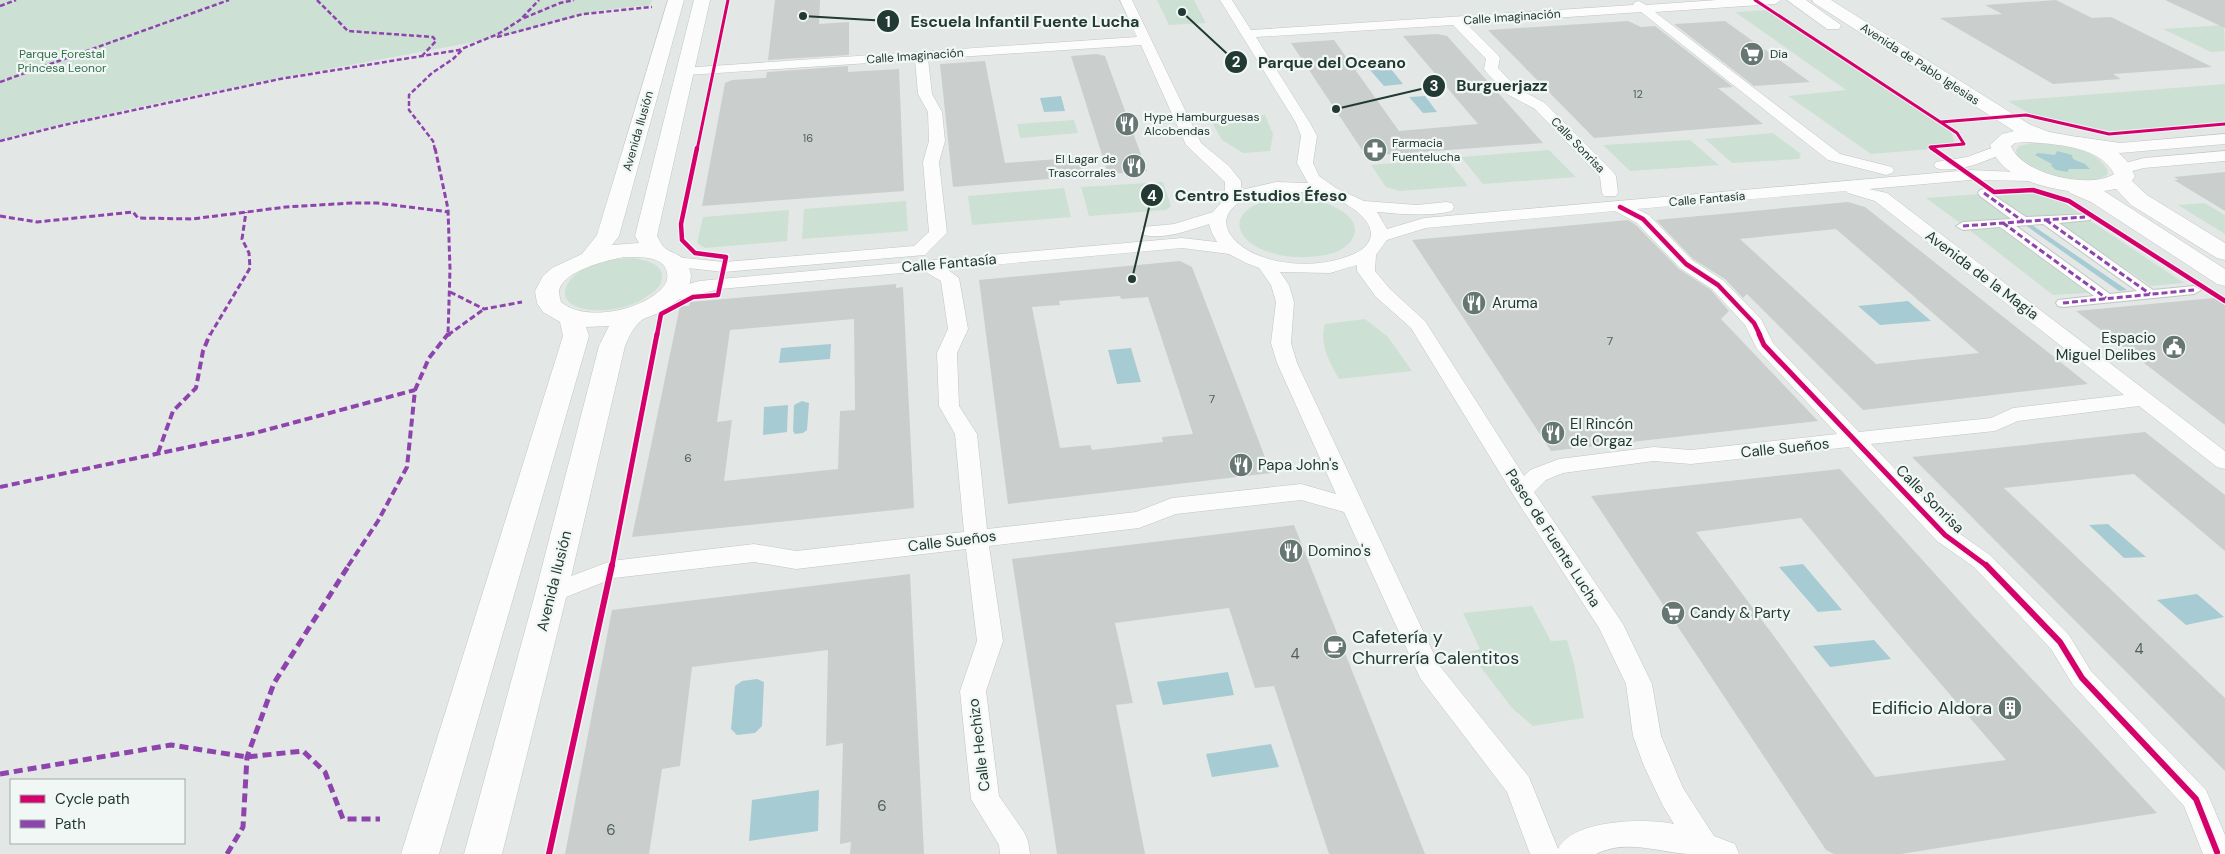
<svg xmlns="http://www.w3.org/2000/svg" width="2225" height="854" font-family="'DM Sans',sans-serif">
<rect width="100%" height="100%" fill="#e3e8e6"/>
<path fill="#cde0d4" d="M0 0H652L649 6C588 7 537 31 479 41 319 71 158 99 0 140Z
M1157 0H1194L1206 23 1169 25Z
M1769 10 1952 133 1955 147 1871 154 1788 96 1846 90 1735 12Z
M2224 25 2225 51 2211 52 2163 29Z
M2225 84V123L2108 132 2028 113 2008 101Z
M1265 115 1273 134 1270 151 1243 153 1222 140 1210 119Z
M1074 120 1078 133 1020 138 1017 124Z
M1773 133 1801 154 1799 159 1732 163 1705 139Z
M1690 140 1719 165 1630 171 1603 145Z
M2038 142C2061 144 2097 148 2108 171L2107 175C2087 187 2052 179 2033 168 2027 165 2022 160 2017 156L2016 150 2019 146Z
M1549 150 1576 177 1483 184 1461 157Z
M1447 159 1468 186 1400 191 1386 187 1371 165Z
M1163 182 1171 206 1166 210 1089 216 1081 187Z
M1064 188 1071 217 972 225 968 196Z
M2034 193 2060 200 2079 213 2026 217 1996 196Z
M1979 194 2013 218 1960 223 1926 198Z
M1289 197C1307 199 1325 200 1340 210 1369 227 1351 251 1325 255 1302 259 1278 258 1257 247 1236 236 1232 216 1255 205 1266 199 1277 199 1289 197Z
M906 201 908 231 802 239 804 209Z
M2205 203 2225 215V234L2178 205Z
M789 210 787 241 705 248 697 243 703 217Z
M2089 220 2184 283 2151 286 2057 222Z
M1999 228 2088 293 2053 295 1968 229Z
M633 258C644 260 663 263 662 277 662 285 656 291 649 295 632 308 605 313 584 309 556 303 562 282 582 270 598 261 615 259 633 258Z
M1365 319 1388 337 1412 371 1339 379C1329 361 1319 345 1325 324Z
M1532 606 1551 641 1567 640 1574 664 1584 718 1533 726 1512 708 1469 652 1480 649 1463 613Z"/>
<path fill="#a7cbd3" d="M1391 69 1403 84 1384 86 1370 70Z
M1061 96 1065 111 1044 112 1040 98Z
M1425 96 1437 112 1423 113 1409 97Z
M2057 151 2072 155 2073 159 2085 164 2090 169H2069L2067 172 2056 170 2051 166 2052 164 2035 155 2038 153 2055 155Z
M2025 225H2032L2127 290 2119 291Z
M1908 301 1931 321 1880 325 1858 306Z
M831 344 830 359 779 363 781 348Z
M1131 348 1141 382 1117 384 1108 350Z
M802 401 809 403 807 430 803 433 795 434 793 431 794 405Z
M788 405 787 432 763 435 764 407Z
M2108 524 2146 557 2124 558 2089 525Z
M1803 564 1842 610 1818 612 1779 567Z
M2197 594 2224 617 2186 625 2157 600Z
M1874 640 1891 659 1830 667 1813 646Z
M1228 672 1234 695 1163 705 1157 682Z
M757 679 764 682 762 726 755 733 737 735 731 729 735 686 742 681Z
M1271 744 1279 767 1212 777 1206 754Z
M819 790 818 831 749 841 752 800Z"/>
<path fill="#cacfcd" fill-rule="evenodd" d="M775 0H820L819 24 849 22V55L768 60Z
M2056 0 2092 18 2111 17 2212 67 2113 74 2121 79 2053 84 1940 18 2002 14 1985 5Z
M2165 0H2225V28Z
M1628 21 1641 27 1655 26 1733 87 1718 88 1763 124 1594 138 1488 30Z
M1725 21 1810 82 1754 86 1674 24Z
M1437 34 1447 36 1543 143 1366 156 1291 43 1334 40 1399 131 1478 124 1403 36Z
M1097 54 1105 56 1147 171 1108 174 1071 56Z
M985 61 1005 163 1082 157 1084 176 953 187 940 64Z
M848 66V72L899 69 904 191 702 206 725 83 732 80 766 78 767 72Z
M2225 172V211L2174 180H2179L2174 177Z
M1848 202 1865 207 2088 384 1863 410 1747 294 1743 298 1725 279 1693 259 1656 220ZM1836 229 1979 353 1876 364 1740 239Z
M1628 220 1636 225 1679 269 1711 290 1729 311 1721 319 1818 421 1551 451 1412 240Z
M1180 261 1192 267 1271 473 1008 504 979 280ZM1120 296 1121 299 1148 297 1193 434 1162 437 1163 442 1092 450 1090 445 1060 448 1032 307 1060 305 1059 301Z
M896 284V288L903 287 914 508 632 537 680 306H689L690 302ZM854 319 855 410 840 411 838 469 724 481 732 420 717 422 730 330Z
M2214 298 2225 305V425L2076 311Z
M2145 432 2225 495V551L2134 474 2004 488 2225 698V771L1912 457Z
M1840 469 1974 617 2157 813 1901 854H1834L1826 850 1591 496ZM1801 518 1893 628 2006 760 1875 777 1779 643 1696 532Z
M1294 525 1425 854H1329L1274 686 1255 688 1229 608 1115 623 1133 703 1116 705 1145 854H1057L1012 559Z
M910 574 924 854H850L851 842 840 844 843 743 826 746 828 650 692 667 680 766 662 769 649 854H565L612 610Z"/>
<g fill="none" stroke-linecap="round" stroke-linejoin="round">
<g stroke="#c0c5c3" stroke-width="2">
<path id="pedestrian" d="M1984 189 2026 217 2090 214 2091 217 2090 220 2059 223 2153 290 2194 286 2201 290 2194 294 2063 307 2058 306 2056 303 2058 300 2094 296 2000 227 1963 230 1956 226 1963 222 2011 219 1980 196 1978 193 1980 190ZM2043 224 2137 291 2110 294 2016 226Z"/>
</g>
<g stroke="#c0c5c3" stroke-width="1">
<path id="minor" d="M1120 0H1132L1201 143 1229 166 1241 181V190L1276 182 1308 183 1297 163 1301 136 1296 123 1220 0H1232L1251 30 1633 5 1635 2 1639 1 1646 5 1717 0H1781L1775 4 1655 12 1840 154 1892 167 1894 170 1892 173 1886 175 1828 160 1641 12 1467 24 1498 55 1500 58 1498 68 1517 88 1545 103 1614 173 1616 176 1618 193 1616 196H1604L1602 193 1600 177 1535 109 1507 94 1486 72 1484 69 1486 59 1453 25 1256 37 1310 123 1317 136 1313 163 1319 176 1336 188 1364 201 1417 205 1446 202 1452 203 1454 207 1452 211C1427 217 1402 214 1377 212L1387 229 1424 218 1970 170 2042 173 2044 176 2042 179 2036 181 1970 180 1869 189 1887 193 2225 451V469L2217 467 2139 406 2018 421 1995 431 1871 444 1953 529 1990 555 2069 635 2091 671 2206 790 2225 835V854H2203L2184 806 2073 685 2051 649 1974 567 1937 541 1849 447 1691 464 1654 461 1563 473 1546 480 1534 492 1623 624 1652 684 1661 736 1683 788 1714 836 1735 844 1739 854C1722 854 1705 854 1688 854 1657 852 1627 839 1596 854H1530L1507 792 1420 678 1344 512 1301 500 1176 514 1139 528 989 546 1003 641 986 691 999 796 1024 832 1028 841 1030 854H1000L999 845 971 799 960 691 977 641 966 549 796 569 754 562 614 578 551 603 542 601 539 594 542 587 611 561 754 544 796 551 964 532 955 434 939 406 937 353 948 329 941 281 924 271 720 289C705 292 671 304 659 301L657 297 659 293 699 281 720 279 1182 238 1217 242 1212 233 1209 224C1189 230 1165 240 1143 235L1140 231 1143 227 1174 224 1213 212 1225 198V182L1186 145 1141 45 928 59 932 94 942 112 945 141 939 162 947 233 925 255 724 272 669 266 666 262 669 258 675 257 724 262 914 246 929 232 923 162 929 141 928 112 918 94 915 60 687 75 680 71 682 68 1137 37ZM1846 191 1848 193 1875 201 2124 395 2013 408 1991 418 1859 432 1773 343 1761 319 1724 281 1692 260 1649 215 1637 209ZM1276 192C1292 192 1309 191 1325 195 1341 199 1382 221 1368 243 1363 251 1352 255 1343 258 1318 266 1285 266 1260 256 1240 249 1210 225 1237 204 1248 196 1262 194 1276 192ZM1615 211 1637 223 1680 268 1712 289 1745 325 1757 349 1837 434 1691 450 1654 447 1559 459 1530 470 1524 476 1425 321 1390 289 1375 271 1376 255 1387 240 1426 228ZM1182 248 1229 254 1246 263 1259 268 1271 285 1276 302 1271 343 1277 363 1336 494 1301 484 1172 498 1136 512 987 529 977 434 959 406 957 353 968 329 959 278 947 269ZM1357 265V271L1376 297 1411 328 1514 496 1599 628 1626 684 1633 736 1644 766 1663 806 1674 824C1647 818 1572 819 1558 849L1529 777 1439 665 1297 363 1291 343 1294 302 1289 285 1280 272 1330 273Z
M2225 134V144L2120 153 2079 147 2074 145 2071 142 2074 139 2079 137 2120 143Z
M2000 145 2005 147 2008 150 2005 153C1985 161 1958 174 1936 168L1934 165 1936 162 1967 157Z
M2225 151V161L2144 168 2124 173 2118 171 2116 168 2118 165 2144 158Z"/>
</g>
<g stroke="#c0c5c3" stroke-width="1">
<path id="tertiary" d="M1787 0H1806L1841 25 1839 29H1827Z
M1812 0H1831L2029 124 2049 132 2083 138 2105 145 2118 152 2127 161 2135 176 2132 181 2147 195 2225 243V260L2217 258 2131 205 2116 189 2104 191 2225 269V286L2217 284 2091 202 2070 193 2068 191C2037 186 2001 177 1990 145L2002 134 2014 131 1814 3ZM2026 142C2053 144 2100 145 2114 174 2090 190 2021 174 2011 146L2015 143Z"/>
</g>
<g stroke="#c0c6c3" stroke-width="1">
<path id="secondary" d="M668 0H684L619 236 612 245 639 243 635 236 694 0H710L657 236C659 239 661 244 663 246 671 255 681 251 689 268 698 288 672 307 656 314 652 316 646 317 642 320 633 327 629 337 625 346L567 594 502 854H464L535 594 599 346 609 326 586 327 589 336 439 854H401L563 336 560 322 543 312 537 303 535 291 543 276 552 268 582 254 597 235ZM624 257C637 257 665 255 667 273 668 278 667 283 663 287 644 310 585 323 561 302 560 299 559 294 559 291 562 271 608 260 624 257Z"/>
</g>
<use href="#pedestrian" fill="#fbfcfb" fill-rule="evenodd"/>
<use href="#minor" fill="#fbfcfb" fill-rule="evenodd"/>
<use href="#tertiary" fill="#fbfcfb" fill-rule="evenodd"/>
<use href="#secondary" fill="#fbfcfb" fill-rule="evenodd"/>
<path stroke="#8e44ad" stroke-width="2.5" stroke-dasharray="5 2.5" stroke-linecap="butt" d="M317 0 348 31 433 37 436 41 422 56
M0 6 16 0
M524 18 560 3 574 0
M497 37 583 14 652 7
M0 82 229 0
M0 141 64 125 280 79 459 50 498 34 520 20 539 0
M435 150 433 141 409 110V95L432 73 453 59 462 50"/>
<path stroke="#8e44ad" stroke-width="3" stroke-dasharray="6 3" stroke-linecap="butt" d="M435 148 448 209 450 269 448 335
M1984 193 2024 222
M0 216 37 222 133 212 138 218 192 219 286 207 352 203H377L449 212
M2046 220 2150 294
M2003 223 2106 298
M1963 226 2085 217
M450 292 484 309 522 302
M2063 303 2194 290
M210 335 250 268 249 253 242 239 246 212
M448 335 484 309"/>
<path stroke="#8e44ad" stroke-width="4" stroke-dasharray="8 4" stroke-linecap="butt" d="M448 335 450 334
M158 453 173 411 196 388 203 351 210 334
M0 487 255 433 415 390
M348 566 378 521 407 467 415 390 429 358 448 334"/>
<path stroke="#8e44ad" stroke-width="5" stroke-dasharray="9 5" stroke-linecap="butt" d="M0 774 171 745 247 757 303 751 325 772 343 819H380
M227 854 243 827 247 757 274 683 349 565"/>
<g stroke="#f1f7f4" stroke-width="5">
<path id="cycleway-far3" d="M1755 0 1957 133 1964 144 1930 147 1934 150
M1941 122 2026 115 2109 134 2225 124
M697 150 728 0"/>
</g>
<g stroke="#f1f7f4" stroke-width="7">
<path id="cycleway-far2" d="M1932 148 1994 192 2033 190 2069 201 2225 301
M1620 207 1643 219 1686 264 1718 285 1754 323 1760 335
M657 335 661 314 693 297 718 295 726 257 695 253 682 240 681 224 697 148"/>
</g>
<g stroke="#f1f7f4" stroke-width="8">
<path id="cycleway-far1" d="M1759 334 1764 345 1945 535 1987 566
M612 566 657 334"/>
</g>
<g stroke="#f1f7f4" stroke-width="9">
<path id="cycleway" d="M1986 565 2060 642 2082 678 2196 799 2217 852
M549 854 612 565"/>
</g>
<use href="#cycleway-far3" stroke="#d6006c" stroke-width="3"/>
<use href="#cycleway-far2" stroke="#d6006c" stroke-width="4.5"/>
<use href="#cycleway-far1" stroke="#d6006c" stroke-width="5"/>
<use href="#cycleway" stroke="#d6006c" stroke-width="6"/>
</g>
<defs>
<g id="supermarket-disc" transform="scale(1.25)"><circle r="9.5" fill="#667672" stroke="#f1f7f4"/><path d="M-6-5.5h2.5l.6 2H6L4.5 2H-2.5L-4.4-4H-6ZM-1.5 3.2a1.3 1.3 0 1 0 .1 0ZM3 3.2a1.3 1.3 0 1 0 .1 0Z" fill="#fff"/></g>
<g id="restaurant-disc" transform="scale(1.25)"><circle r="9.5" fill="#667672" stroke="#f1f7f4"/><path d="M-5-6h1v4h1v-4h1v4h1v-4h1v5L-1.5 .5V6h-2V.5L-5-1ZM5-6V6H3V1.5H1.5Q1.5-4 5-6Z" fill="#fff"/></g>
<g id="pharmacy-disc" transform="scale(1.25)"><circle r="9.5" fill="#667672" stroke="#f1f7f4"/><path d="M-2-6h4v4h4v4h-4v4h-4v-4h-4v-4h4Z" fill="#fff"/></g>
<g id="civic-disc" transform="scale(1.25)"><circle r="9.5" fill="#667672" stroke="#f1f7f4"/><path d="M-.6-6.5H3V-4.5H.6V-3L4-1V1h2V6H-6V1h2V-1L-.6-3ZM-1.2 2.5V6h2.4V2.5Z" fill="#fff"/></g>
<g id="cafe-disc" transform="scale(1.25)"><circle r="9.5" fill="#667672" stroke="#f1f7f4"/><path d="M-5.5-4.5H6V0H3Q3 3.5 0 3.5H-2.5Q-5.5 3.5-5.5 0ZM3-3.2v2h1.7v-2ZM-6 4.5H4V6H-6Z" fill="#fff"/></g>
<g id="building-disc" transform="scale(1.25)"><circle r="9.5" fill="#667672" stroke="#f1f7f4"/><path d="M-4-6H4V6H1V3H-1V6H-4ZM-2.5-4.3h1.7v1.8h-1.7ZM.8-4.3h1.7v1.8H.8ZM-2.5-1h1.7V.8h-1.7ZM.8-1h1.7V.8H.8Z" fill="#fff"/></g>
</defs>
<g fill-rule="evenodd">
<use href="#supermarket-disc" x="1752" y="54"/>
<use href="#restaurant-disc" x="1127" y="124"/>
<use href="#pharmacy-disc" x="1375" y="150"/>
<use href="#restaurant-disc" x="1134" y="166"/>
<use href="#restaurant-disc" x="1474" y="303"/>
<use href="#civic-disc" x="2174" y="347"/>
<use href="#restaurant-disc" x="1553" y="433"/>
<use href="#restaurant-disc" x="1241" y="465"/>
<use href="#restaurant-disc" x="1291" y="551"/>
<use href="#supermarket-disc" x="1673" y="613"/>
<use href="#cafe-disc" x="1335" y="647"/>
<use href="#building-disc" x="2010" y="708"/>
</g>
<g text-anchor="middle" dominant-baseline="central" stroke-width="4.5" stroke-linejoin="round" paint-order="stroke">
<g font-size="11" fill="#4e5f5b">
<text x="1638" y="94">12</text>
<text x="808" y="138">16</text>
</g>
<g font-size="12" fill="#233934" stroke="#f1f7f4">
<text transform="translate(1512 17) rotate(-4)">Calle Imaginación</text>
<text transform="translate(915 56) rotate(-4)">Calle Imaginación</text>
<text transform="translate(1920 64) rotate(33)">Avenida de Pablo Iglesias</text>
<text transform="translate(638 131) rotate(-74)">Avenida Ilusión</text>
<text transform="translate(1578 145) rotate(46)">Calle Sonrisa</text>
<text transform="translate(1707 199) rotate(-5)">Calle Fantasía</text>
</g>
<g font-size="12" fill="#306d4a" stroke="#f1f7f4">
<text x="62" y="54">Parque Forestal<tspan x="62" dy="14">Princesa Leonor</tspan></text>
</g>
<g font-size="12" fill="#233934" stroke="#f1f7f4" text-anchor="start">
<text x="1770" y="54">Dia</text>
<text x="1144" y="117">Hype Hamburguesas<tspan x="1144" dy="14">Alcobendas</tspan></text>
<text x="1392" y="143">Farmacia<tspan x="1392" dy="14">Fuentelucha</tspan></text>
<text x="1116" y="159" text-anchor="end">El Lagar de<tspan x="1116" dy="14">Trascorrales</tspan></text>
</g>
<g font-size="12" fill="#4e5f5b">
<text x="1610" y="341">7</text>
<text x="1212" y="399">7</text>
<text x="688" y="458">6</text>
</g>
<g font-size="15" fill="#233934" stroke="#f1f7f4">
<text transform="translate(949 263) rotate(-5)">Calle Fantasía</text>
<text transform="translate(1982 275) rotate(37)">Avenida de la Magia</text>
<text transform="translate(1785 448) rotate(-6)">Calle Sueños</text>
<text transform="translate(1930 499) rotate(45)">Calle Sonrisa</text>
<text transform="translate(1553 538) rotate(57)">Paseo de Fuente Lucha</text>
<text transform="translate(952 541) rotate(-7)">Calle Sueños</text>
<text transform="translate(554 581) rotate(-76)">Avenida Ilusión</text>
<text transform="translate(979 745) rotate(-97)">Calle Hechizo</text>
</g>
<g font-size="15" fill="#233934" stroke="#f1f7f4" text-anchor="start">
<text x="1492" y="303">Aruma</text>
<text x="2156" y="338" text-anchor="end">Espacio<tspan x="2156" dy="17">Miguel Delibes</tspan></text>
<text x="1570" y="424">El Rincón<tspan x="1570" dy="17">de Orgaz</tspan></text>
<text x="1258" y="465">Papa John's</text>
<text x="1308" y="551">Domino's</text>
<text x="1690" y="613">Candy &amp; Party</text>
</g>
<g font-size="15" fill="#4e5f5b">
<text x="2139" y="649">4</text>
<text x="1295" y="654">4</text>
<text x="882" y="806">6</text>
<text x="611" y="830">6</text>
</g>
<g font-size="18" fill="#233934" stroke="#f1f7f4" text-anchor="start">
<text x="1352" y="637">Cafetería y<tspan x="1352" dy="21">Churrería Calentitos</tspan></text>
<text x="1992" y="708" text-anchor="end">Edificio Aldora</text>
</g>
</g>
<path fill="none" stroke="#233934" stroke-width="2" d="M803 16L888 21M1182 12L1236 62M1336 109L1434 86M1132 279L1152 195"/>
<g fill="#233934" stroke="#f1f7f4" stroke-width="2">
<circle cx="803" cy="16" r="5"/>
<circle cx="1182" cy="12" r="5"/>
<circle cx="1336" cy="109" r="5"/>
<circle cx="1132" cy="279" r="5"/>
<circle cx="888" cy="21" r="12"/>
<circle cx="1236" cy="62" r="12"/>
<circle cx="1434" cy="86" r="12"/>
<circle cx="1152" cy="195" r="12"/>
</g>
<g font-size="15" text-anchor="middle" font-weight="bold" fill="#fff">
<text x="888" y="27">1</text>
<text x="1236" y="67">2</text>
<text x="1434" y="91">3</text>
<text x="1152" y="201">4</text>
</g>
<g font-size="16" text-anchor="middle" font-weight="bold" fill="#233934" stroke="#f1f7f4" stroke-width="4.5" stroke-linejoin="round" paint-order="stroke">
<text x="1025" y="27">Escuela Infantil Fuente Lucha</text>
<text x="1332" y="68">Parque del Oceano</text>
<text x="1502" y="91">Burguerjazz</text>
<text x="1261" y="201">Centro Estudios Éfeso</text>
</g>
<rect x="10" y="779" width="175" height="65" fill="#f1f7f4" stroke="#9faba7"/>
<rect x="20" y="795" width="25" height="8" fill="#d6006c" stroke="#9faba7"/>
<text x="55" y="804" font-size="15" fill="#233934">Cycle path</text>
<rect x="20" y="820" width="25" height="8" fill="#8e44ad" stroke="#9faba7"/>
<text x="55" y="829" font-size="15" fill="#233934">Path</text>
</svg>
